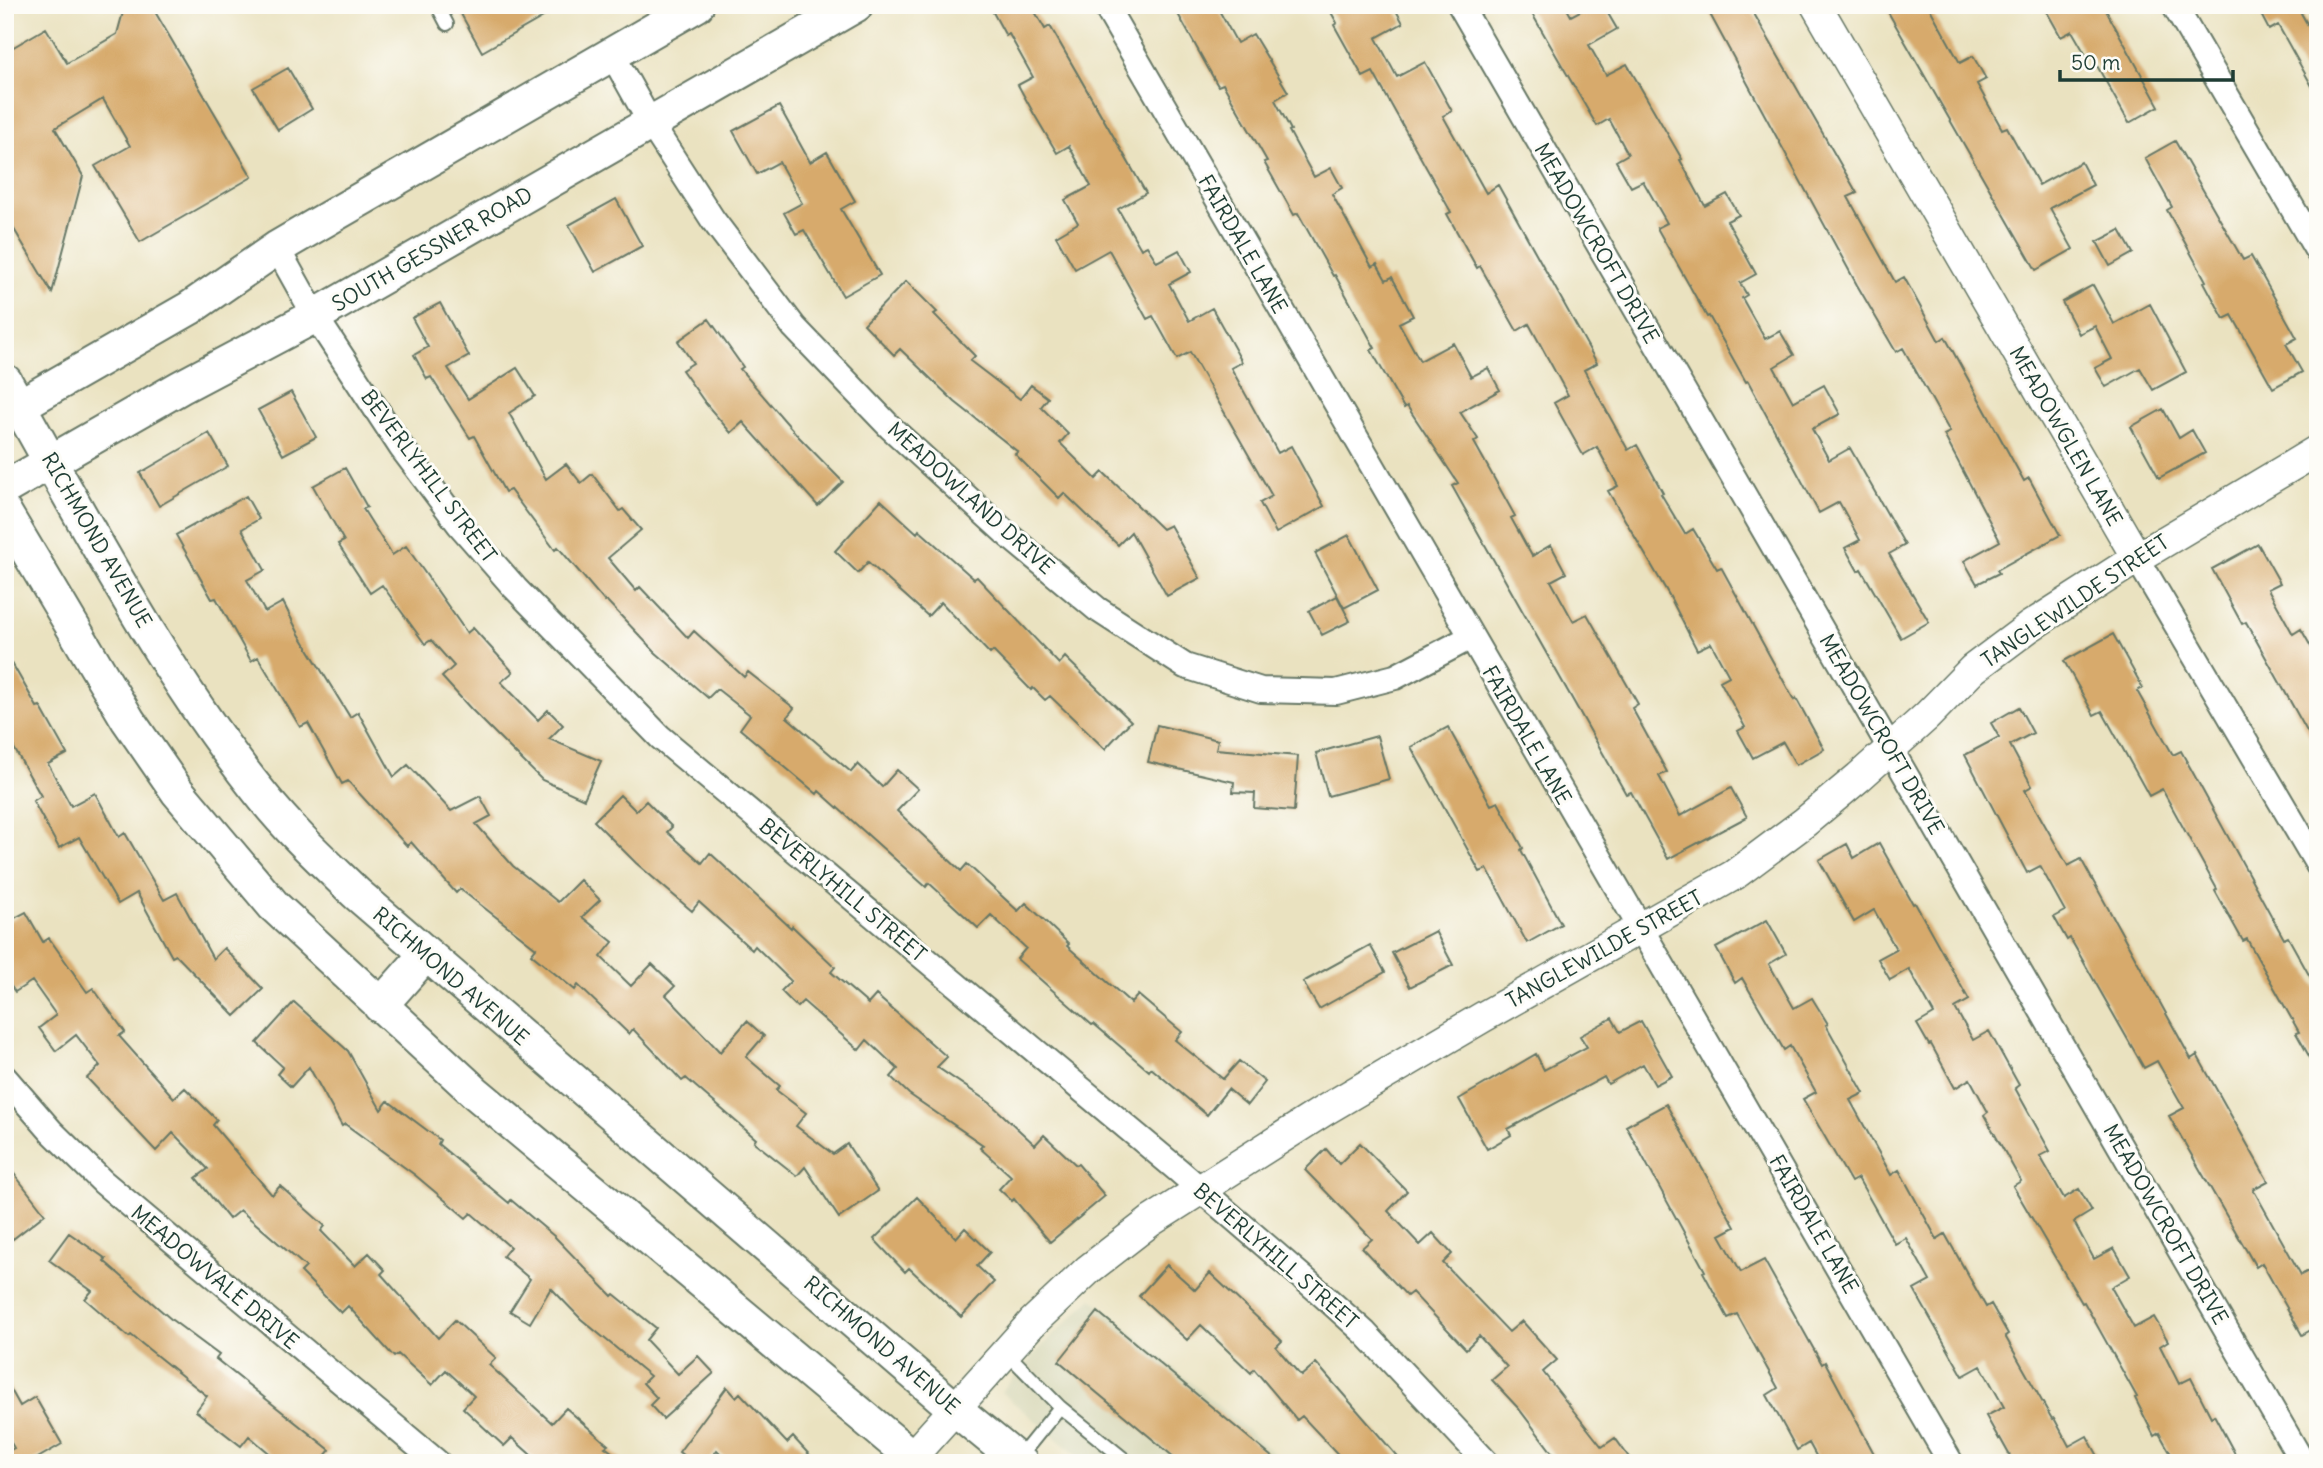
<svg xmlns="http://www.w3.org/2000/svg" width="2323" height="1468" font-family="Delius,sans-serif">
<rect width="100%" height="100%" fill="#fdfcf7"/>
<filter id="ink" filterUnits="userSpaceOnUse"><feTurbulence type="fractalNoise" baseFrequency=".0143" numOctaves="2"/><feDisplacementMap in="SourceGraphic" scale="14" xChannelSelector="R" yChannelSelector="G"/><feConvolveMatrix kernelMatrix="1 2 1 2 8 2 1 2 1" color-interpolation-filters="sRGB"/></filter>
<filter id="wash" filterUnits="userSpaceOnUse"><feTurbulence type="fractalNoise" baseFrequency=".00686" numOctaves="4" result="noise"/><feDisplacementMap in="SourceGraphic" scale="28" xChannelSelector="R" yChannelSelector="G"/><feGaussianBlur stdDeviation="1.57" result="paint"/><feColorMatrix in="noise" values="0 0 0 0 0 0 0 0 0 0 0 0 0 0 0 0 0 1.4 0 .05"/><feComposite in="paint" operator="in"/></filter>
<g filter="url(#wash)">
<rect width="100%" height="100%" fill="#eae2c0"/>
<path fill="#d7d7b6" d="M1092 1298 1285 1463H1086L1001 1392 1042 1346Z"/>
<g id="blocks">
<path fill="#d7aa6c" d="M125 5H151L252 177 140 242 95 166 130 146 103 99 55 128 83 176 52 293 5 214V52L46 28 67 63 117 34Z
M456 5H564L482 52Z
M989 5H1031L1045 29 1050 26 1146 193 1118 209 1141 249 1147 246 1157 262 1179 250 1191 272 1169 284 1189 321 1212 308 1242 362 1231 368 1278 453 1291 446 1324 506 1276 533 1260 503 1272 496 1190 352 1177 359 1153 316 1147 319 1109 250 1075 269 1056 236 1078 223 1065 200 1091 186 1069 146 1057 153 1034 114 1018 85 1033 77 1009 34 1006 36Z
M1173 5H1216L1237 43 1253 34 1288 92 1275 100 1291 130 1289 131 1314 177 1331 168 1342 188 1332 194 1372 267 1377 264 1386 280 1392 277 1413 316 1399 323 1420 361 1453 343 1471 377 1488 368 1500 390 1460 412 1478 439 1474 442 1515 516 1511 518 1532 556 1551 545 1566 573 1551 581 1573 621 1587 614 1638 704 1632 708 1667 772 1659 776 1680 816 1731 788 1747 817 1668 859 1631 792 1626 794 1480 536 1452 486 1458 483 1407 406 1404 408 1371 350 1375 348 1335 275 1333 276 1298 213 1294 215 1264 162 1267 161 1223 84 1218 86Z
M1327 5H1393L1403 23 1376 38 1397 77 1425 62 1452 111 1443 116 1486 193 1498 185 1597 363 1584 370 1628 450 1637 445 1663 493 1661 494 1685 534 1693 529 1717 569 1721 567 1794 700 1796 698 1824 749 1796 765 1783 742 1753 758 1738 731 1745 727 1720 681 1729 676 1711 643 1697 650 1669 595 1608 491 1618 486 1597 447 1583 455 1554 403 1568 395 1529 324 1517 331 1480 266 1477 268 1447 214 1451 212 1373 72 1363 77 1334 25 1337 23Z
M1527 5H1565L1571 16 1591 5H1603L1617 29 1589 45 1606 75 1627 64 1682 159 1680 160 1705 206 1727 194 1739 215 1727 221 1756 274 1740 283 1747 295 1742 298 1765 339 1780 331 1794 355 1774 367 1793 402 1824 385 1840 414 1812 429 1829 460 1850 448 1905 545 1889 554 1929 622 1901 638 1861 569 1858 571 1845 548 1860 540 1839 502 1819 513 1748 381 1746 382 1709 316 1707 317 1657 228 1667 223 1643 181 1631 187 1616 161 1628 154 1609 119 1597 126Z
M1705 5H1749L1857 193 1848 197 1895 282 1904 277 1939 341 1945 337 2024 481 2029 478 2060 535 1997 570 1999 573 1977 584 1964 561 2000 541 1944 435 1950 432 1903 348 1896 352 1857 285Z
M1884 5H1928L1960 63 1973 56 1986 79 1977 84 2002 129 2007 127 2039 185 2081 162 2093 185 2050 208 2073 249 2036 270Z
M2043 5H2103L2159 106 2129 123 2091 55 2087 57 2072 31 2061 37Z
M2256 5H2314L2301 13 2318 43V97L2278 25 2269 30Z
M288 68 312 109 278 130 253 88Z
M779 106 810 162 827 152 855 201 841 209 880 275 843 296 804 230 796 234 784 213 802 203 779 162 757 174 733 131Z
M2175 141 2243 260 2251 256 2297 338 2286 344 2302 372 2273 388 2232 315 2224 319 2204 282 2206 281 2167 210 2172 207 2145 158Z
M616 199 642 246 595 272 569 225Z
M2120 230 2133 253 2110 266 2097 242Z
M906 281 937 312 934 314 975 356 970 361 1020 399 1031 385 1048 398 1041 407 1068 434 1060 443 1096 479 1103 472 1162 529 1170 525 1200 578 1167 596 1131 532 1118 545 1064 493 1059 498 1015 454 1018 452 955 402 900 349 894 355 864 324Z
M2093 285 2114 324 2150 304 2186 372 2153 390 2140 368 2106 387 2095 368 2112 359 2095 326 2079 334 2062 302Z
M440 303 469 356 448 368 468 399 517 368 535 396 509 413 546 479 566 464 581 483 592 474 620 511 623 509 641 530 608 558 636 591 640 587 688 638 694 631 744 677 748 672 794 708 787 717 851 772 858 764 882 787 897 770 918 789 897 811 961 871 967 864 1018 911 1026 903 1069 944 1067 946 1131 1003 1138 995 1182 1032 1175 1040 1223 1079 1239 1061 1265 1082 1247 1105 1228 1089 1207 1115 1151 1068 1149 1071 1094 1024 1092 1025 1017 959 1026 948 991 915 978 928 929 883 926 887 819 791 817 794 740 729 750 715 717 689 708 698 655 652 607 601 605 602 558 547 555 550 510 490 505 492 474 436 470 438 431 377 427 379 414 355 428 347 412 318Z
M709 319 743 367 740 369 798 436 843 482 818 506 743 422 731 433 706 404 682 370 693 363 678 341Z
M291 392 316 437 283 455 258 410Z
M2163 409 2179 438 2192 430 2205 453 2159 478 2131 427Z
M209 433 228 466 159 506 140 473Z
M345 468 367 507 363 509 392 555 406 546 467 633 473 628 513 672 501 682 538 720 548 710 563 725 549 739 601 761 584 799 542 780 471 709 442 677 454 666 431 640 425 644 382 585 370 593 338 544 344 541 313 486Z
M246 496 259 519 242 529 265 570 247 580 265 612 283 602 299 634 350 717 358 712 394 777 408 765 451 811 480 796 491 816 476 824 513 866 558 902 580 880 600 900 582 917 613 942 601 957 631 986 652 964 675 986 666 995 720 1052 747 1021 764 1036 746 1057 780 1086 776 1090 806 1113 796 1126 833 1154 847 1144 878 1191 839 1218 805 1167 797 1176 754 1142 756 1139 686 1078 682 1081 633 1029 629 1034 578 985 575 990 531 954 536 948 460 889 456 893 411 842 407 846 348 781 342 784 308 723 300 727 258 657 251 661 216 598 212 599 176 535Z
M881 500 917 533 919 530 974 579 977 577 1059 664 1065 657 1131 721 1105 749 1050 696 1045 700 1033 688 1031 690 993 651 990 654 941 602 928 616 868 562 858 573 835 551Z
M1349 535 1378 590 1344 608 1315 553Z
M2258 544 2280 583 2268 589 2293 634 2301 629 2318 659V751L2246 622 2242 624 2212 569Z
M1337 596 1350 621 1322 635 1309 611Z
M2113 634 2143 688 2137 691 2173 755 2181 751 2284 939 2288 937 2318 991V1072L2296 1033 2299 1032 2247 939 2243 941 2215 891 2217 889 2162 789 2149 796 2102 711 2094 715 2064 661Z
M5 651 37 707 40 706 67 754 48 764 71 806 95 793 119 837 125 833 164 900 177 893 213 959 224 948 263 989 235 1016 176 955 172 957 137 893 118 904 79 837 59 848 33 801 41 796 5 732Z
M2019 707 2033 733 2010 745 2032 786 2025 790 2068 866 2081 859 2191 1059 2197 1055 2268 1181 2253 1189 2301 1275 2318 1266V1326L2302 1335 2262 1263 2256 1267 2169 1116 2184 1108 2157 1061 2144 1068 2070 938 2067 940 2054 917 2065 911 2040 866 2027 873 1965 755 1999 737 1991 723Z
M1157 725 1218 740 1216 749 1298 756 1294 811 1254 808 1255 793 1233 792 1234 782 1148 762Z
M1448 727 1491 805 1498 802 1523 848 1521 850 1561 924 1527 943 1487 869 1480 872 1411 747Z
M1377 736 1389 779 1328 796 1316 753Z
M620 795 636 811 646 801 672 827 667 832 702 863 710 853 791 928 792 926 835 967 831 972 868 1004 876 995 947 1057 937 1067 990 1103 1035 1145 1044 1135 1076 1165 1078 1164 1105 1196 1050 1242 1014 1199 1012 1201 999 1189 1011 1176 980 1148 983 1145 909 1094 891 1077 898 1069 867 1040 859 1050 803 1001 797 1007 781 991 791 981 755 946 752 950 699 902 692 911 636 863 594 821Z
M1879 843 1913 904 1915 903 1969 1000 1955 1008 1973 1040 1989 1031 2019 1085 2015 1088 2050 1151 2040 1156 2064 1198 2079 1189 2092 1211 2074 1222 2094 1259 2114 1248 2130 1276 2111 1287 2134 1328 2154 1317 2168 1341 2160 1346 2179 1384 2191 1378 2211 1417 2214 1415 2240 1463H2176L2159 1433 2154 1436 2135 1398 2137 1397 2084 1302 2082 1303 2013 1186 2021 1181 1984 1115 1988 1112 1970 1079 1955 1088 1931 1044 1929 1045 1917 1024 1934 1014 1909 969 1890 980 1878 959 1896 949 1874 910 1854 922 1819 860 1847 844 1854 858Z
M26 912 43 942 49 938 87 992 93 988 125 1032 119 1036 174 1098 185 1088 217 1120 213 1125 272 1195 280 1186 325 1226 321 1231 355 1266 369 1253 385 1270 381 1274 438 1338 455 1320 496 1358 489 1365 552 1423 566 1408 608 1445 605 1447 627 1463H567L558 1454 550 1463H540L512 1438 504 1446 463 1408 474 1396 446 1370 432 1385 398 1354 394 1357 348 1306 341 1313 301 1272 306 1267 240 1210 229 1219 196 1178 208 1169 173 1133 156 1151 87 1078 100 1066 76 1035 56 1051 39 1028 56 1015 32 981 15 992 5 978V923Z
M1767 920 1786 954 1769 964 1794 1008 1812 998 1828 1024 1826 1025 1864 1093 1850 1100 1891 1175 1899 1170 1937 1239 1945 1234 1986 1307 1991 1304 2008 1334 2005 1336 2052 1419 2054 1418 2069 1446 2087 1436 2098 1456 2085 1463H2038L2034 1456 2022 1463H2014L2000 1438 1999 1439 1986 1416 2004 1407 1981 1366 1963 1376 1914 1290 1930 1281 1906 1238 1895 1244 1858 1178 1851 1182 1803 1099 1816 1092 1790 1046 1784 1050 1742 978 1735 983 1716 948Z
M1435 931 1453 965 1410 987 1392 953Z
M1370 945 1385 972 1319 1009 1303 982Z
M294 1002 348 1051 381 1110 388 1101 440 1140 438 1144 509 1203 511 1200 555 1237 612 1296 614 1294 656 1328 646 1340 678 1374 698 1356 714 1373 663 1419 650 1405 657 1398 643 1383 650 1376 581 1319 551 1288 530 1323 510 1311 530 1279 503 1256 510 1247 471 1213 466 1218 415 1175 345 1124 342 1126 309 1067 291 1087 277 1074 283 1067 257 1043Z
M1612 1018 1620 1032 1641 1021 1672 1076 1655 1085 1643 1064 1608 1084 1604 1077 1508 1129 1511 1135 1487 1149 1459 1099 1536 1054 1544 1070 1587 1047 1580 1036Z
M1666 1104 1735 1227 1720 1235 1741 1272 1764 1260 1822 1364 1825 1362 1879 1463H1820L1809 1443 1797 1450 1767 1395 1778 1388 1737 1314 1728 1318 1703 1272 1705 1271 1626 1126Z
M1360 1143 1407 1191 1388 1211 1420 1245 1433 1233 1452 1254 1443 1263 1509 1332 1522 1321 1557 1360 1543 1372 1602 1447 1615 1438 1633 1463H1560L1519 1409 1492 1380 1507 1367 1479 1336 1466 1349 1412 1292 1407 1296 1362 1248 1372 1239 1305 1170 1326 1149 1339 1164Z
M5 1162 45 1214 13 1239 5 1228Z
M917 1197 956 1238 965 1228 990 1252 977 1266 994 1282 961 1317 909 1268 905 1272 874 1239Z
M69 1233 106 1259 104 1261 172 1320 219 1355 216 1359 330 1450 319 1463H281L249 1436 241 1446 196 1411 207 1396 131 1335 129 1337 85 1299 92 1291 49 1260Z
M1167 1265 1195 1290 1210 1273 1282 1341 1276 1347 1301 1376 1316 1363 1403 1463H1346L1302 1416 1297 1420 1254 1369 1251 1373 1201 1325 1187 1340 1139 1296Z
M1098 1312 1279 1463H1181L1059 1361Z
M5 1379 20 1406 35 1397 62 1444 29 1463H5V1453L14 1448 5 1432Z
M727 1387 736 1397 740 1393 787 1443 793 1437 817 1463H730L717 1450 708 1463H693L679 1452Z"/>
</g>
</g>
<g filter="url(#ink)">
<use href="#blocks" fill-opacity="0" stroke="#667765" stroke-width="2"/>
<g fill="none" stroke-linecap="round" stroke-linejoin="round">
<g stroke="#667765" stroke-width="16">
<path id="service" d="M437 5 447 24
M1007 1353 1060 1407
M1018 1459 1060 1407 1129 1463"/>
</g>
<g stroke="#667765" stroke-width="28">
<path id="minor" d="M1105 5 1951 1463
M1460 5C1741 491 2024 976 2303 1463
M2174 5 2318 252
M612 54 651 124 713 220 794 327 891 428 1008 535 1097 609 1185 666 1261 690 1336 692 1395 677 1471 637
M277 248 315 316 401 447 459 524 515 588 660 737 1178 1170 1316 1289 1365 1333 1487 1463
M2137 558 2318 865
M5 1078 51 1131 103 1182 438 1463"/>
</g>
<g stroke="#667765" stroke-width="33">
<path id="tertiary" d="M1816 5 2137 558
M906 1463 1032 1323 1089 1269 1151 1221 1325 1110 1483 1017 1734 875 1805 822 1859 777 1927 716 1973 669 2029 627 2137 558 2318 450"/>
</g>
<g stroke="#667765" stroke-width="37">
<path id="secondary" d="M5 381C85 522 162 672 264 798 292 833 325 863 357 894L954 1408 1021 1463
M5 414 190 308 277 248 318 224 697 5
M5 488 181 387 315 316 856 5
M5 513 128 720 177 791 274 906 477 1094 919 1463
M380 1006 426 954"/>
</g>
<use href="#service" stroke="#fff" stroke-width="12"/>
<use href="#minor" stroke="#fff" stroke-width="24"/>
<use href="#tertiary" stroke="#fff" stroke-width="30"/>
<use href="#secondary" stroke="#fff" stroke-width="33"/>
</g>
</g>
<g text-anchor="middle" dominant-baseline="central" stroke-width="6" stroke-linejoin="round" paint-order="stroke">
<g font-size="21" fill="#1f3d34" stroke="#fdfcf7">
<text transform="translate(1597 243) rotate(60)">MEADOWCROFT DRIVE</text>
<text transform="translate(1243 244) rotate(60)">FAIRDALE LANE</text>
<text transform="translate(432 249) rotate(-30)">SOUTH GESSNER ROAD</text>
<text transform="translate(2066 436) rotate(60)">MEADOWGLEN LANE</text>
<text transform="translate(429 476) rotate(53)">BEVERLYHILL STREET</text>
<text transform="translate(971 498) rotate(42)">MEADOWLAND DRIVE</text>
<text transform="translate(97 540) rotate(60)">RICHMOND AVENUE</text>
<text transform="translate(2075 601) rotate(-34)">TANGLEWILDE STREET</text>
<text transform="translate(1882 734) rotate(60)">MEADOWCROFT DRIVE</text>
<text transform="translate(1527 735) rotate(60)">FAIRDALE LANE</text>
<text transform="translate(843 890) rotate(40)">BEVERLYHILL STREET</text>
<text transform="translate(1604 949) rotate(-29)">TANGLEWILDE STREET</text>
<text transform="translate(451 976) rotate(41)">RICHMOND AVENUE</text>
<text transform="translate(1814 1224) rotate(60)">FAIRDALE LANE</text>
<text transform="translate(2166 1224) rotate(60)">MEADOWCROFT DRIVE</text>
<text transform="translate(1276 1256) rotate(41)">BEVERLYHILL STREET</text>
<text transform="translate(215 1277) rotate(40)">MEADOWVALE DRIVE</text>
<text transform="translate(882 1345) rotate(41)">RICHMOND AVENUE</text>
</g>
</g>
<rect width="2323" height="1468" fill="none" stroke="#fdfcf7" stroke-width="28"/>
<path d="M2060 70v10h173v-10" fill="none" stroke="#1f3d34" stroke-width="3.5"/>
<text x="2071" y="70" font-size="21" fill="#1f3d34" stroke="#fdfcf7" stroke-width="5" paint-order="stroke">50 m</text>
</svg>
